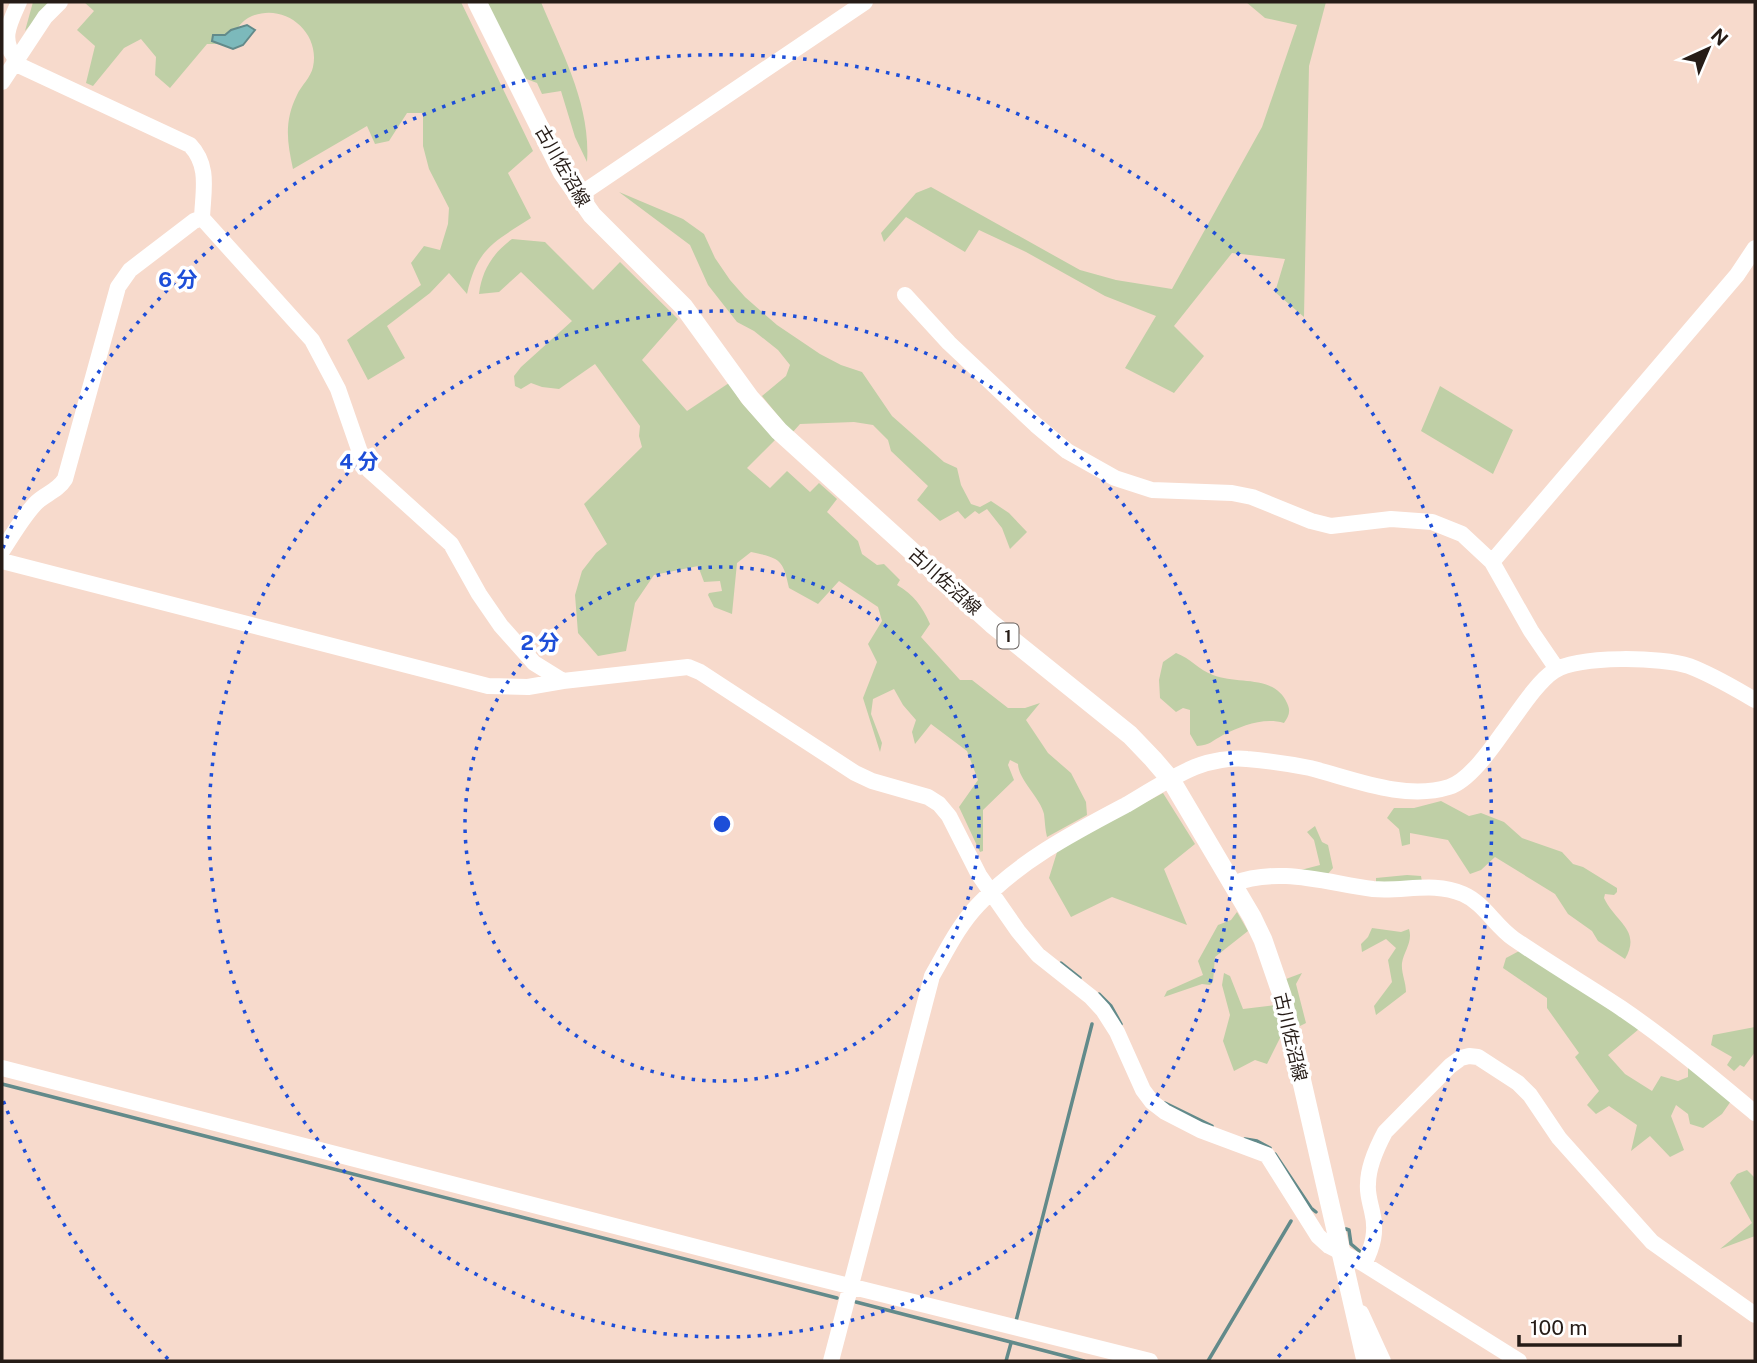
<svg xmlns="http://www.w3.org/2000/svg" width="1757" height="1363" font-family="'Public Sans','Noto Sans JP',sans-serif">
<rect width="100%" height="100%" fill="#f7dacc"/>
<path fill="#bfcfa6" d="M33 2H51L25 31Z
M84 2H461L533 151 508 173 531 218C494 242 477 248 467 294L449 273 430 293 387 326 405 358 368 380 347 340 421 285 411 263 424 246 440 250 448 224 449 208 429 169 423 146V113H407L389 141 375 144 367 126 293 169C287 142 284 121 297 95 301 86 311 77 313 67 321 30 281 0 248 18 239 23 233 35 228 44H207L170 88 155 75 156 57 141 39 124 48 93 86 86 83 95 46 77 30 94 11Z
M487 2H541C562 53 591 105 587 162L575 137 561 91 542 94 537 83 524 78Z
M1246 2H1326L1309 66 1304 317 1275 292 1285 259 1232 253 1174 326 1204 356 1174 393 1125 368 1156 316 1105 296 1026 252 979 230 965 252 906 217 884 242 881 233 916 193 931 187 1080 270 1116 280 1172 289 1262 127 1297 25 1265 18Z
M619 192 683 219 704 234 715 258 730 280 745 297 777 325 820 354 841 365 862 372 892 416 944 462 957 468 961 485 971 504 980 507 991 501 1009 513 1027 532 1010 549 1002 528 987 509 979 514 975 511 965 519 958 511 940 521 917 500 928 486 891 451 888 440 873 425 854 422 800 424 792 433 762 396 786 376 790 365 778 350 754 331 737 322 708 285 690 245Z
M512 239 545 242 593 290 620 262 678 319 642 360 687 411 729 383 741 402 775 440 747 468 770 488 787 471 810 492 819 483 837 499 827 512 858 541 862 554 877 565 884 564 900 580 897 585C914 595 922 606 930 624L921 637 960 680H972L1008 708H1025L1040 703 1026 720 1048 753 1071 773 1086 802 1087 815 1047 837C1045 829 1045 822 1044 814 1041 799 1018 779 1018 764L1010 760 1008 765 1014 780 983 810V851L980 852 959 807 978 780 967 751 931 724 915 744 912 732 916 720 903 705 894 689 873 699 871 714 882 743 880 752 863 698 877 662 868 644 882 621 878 607 839 581 818 604 789 588C783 559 780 558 751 552L737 563 732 614 714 607 708 595 709 593 722 591 720 581 704 582 698 566 654 575 635 603 626 651 598 656 578 633 575 595 582 571 596 553 607 544 584 504 642 447 639 436 640 426 595 364 559 389 542 387 531 383 521 389 515 386 514 376 521 367 572 321 521 272 499 292 479 294C482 270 493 253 512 239Z
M1440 386 1513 430 1493 474 1421 431Z
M1176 653C1190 658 1199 670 1213 675 1238 685 1274 674 1287 703 1291 711 1289 716 1284 723 1263 717 1242 726 1223 735 1212 741 1210 745 1197 746L1190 734V710L1183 708 1176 712 1160 698 1159 680 1163 662Z
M1163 793 1195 844 1164 869 1187 925 1112 897 1071 917 1049 878 1058 849Z
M1441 801 1469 816 1481 813 1504 822 1522 838 1562 852 1573 864 1583 867 1617 888V892L1614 895 1605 894 1604 898C1615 922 1642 930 1625 959L1598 941 1592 931 1568 914 1555 894 1495 857 1481 870 1470 874 1448 840 1410 833V844L1402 846 1399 829 1387 818 1394 808H1414Z
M1315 826 1322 842 1328 845 1333 868 1327 875 1297 871 1320 865 1314 840 1307 832Z
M1407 875 1421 876 1422 882 1376 884V878Z
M1237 912 1248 931 1215 957 1213 982 1210 985 1202 984 1164 997 1167 991 1203 975 1198 961 1218 925 1231 920Z
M1372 928 1401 932 1409 929C1413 942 1404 951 1402 963 1401 973 1406 982 1406 992L1376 1015 1374 1006 1392 982 1388 960 1396 948 1386 939 1362 952 1361 944 1368 937Z
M1521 950 1639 1029 1608 1055 1625 1074 1652 1091 1661 1076 1678 1081 1688 1077V1067L1731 1101 1722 1114 1703 1128 1690 1124 1688 1114 1676 1105 1671 1116 1684 1150 1670 1157 1650 1136 1631 1151 1637 1125 1609 1106 1596 1114 1587 1105 1599 1091 1575 1057 1579 1053 1547 1008V998L1503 968 1506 958Z
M1224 973 1230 976 1243 1009 1275 1005 1283 1032 1267 1064 1255 1060 1234 1071 1223 1041 1230 1015 1222 985Z
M1302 973 1296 984 1306 1023 1300 1026 1296 1022 1286 979Z
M1755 1027V1052L1744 1067 1740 1065 1734 1071 1727 1065 1732 1057 1711 1045 1713 1035Z
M1747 1170 1755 1178V1236L1720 1249 1752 1223 1730 1183 1737 1174Z"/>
<path fill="#7cb9bb" stroke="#628a8a" stroke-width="2" d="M247 25 255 30 243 45 233 49 212 41 213 35H225L231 30Z"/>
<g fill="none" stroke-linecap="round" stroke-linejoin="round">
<path stroke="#628a8a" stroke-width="3.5" d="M1061 963 1080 978
M1099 994 1111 1006 1121 1024
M2 1084 837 1298
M1165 1103 1212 1126
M1245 1139 1257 1141 1270 1148
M1275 1154 1311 1208 1316 1212
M1346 1229 1349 1230 1351 1244 1364 1255
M856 1302 1084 1361
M1016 1321 1092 1024
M1006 1361 1011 1343
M1208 1361 1291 1221"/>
<path stroke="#fff" stroke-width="16" d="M16 59C0 40 9 24 19 2
M14 63 190 145C210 166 203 191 202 218L312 340 338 389 362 458 369 470 451 544 479 594 501 626 534 663 563 681
M2 82 45 17 60 2
M578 196 865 2
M905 295 949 343 1036 425 1067 451 1115 478 1152 490 1232 493 1252 497 1311 521 1331 526 1391 519 1432 522 1462 534 1492 562 1531 631 1557 669
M2 551C12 536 22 518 35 504 44 494 57 492 65 479L118 287 130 270 194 221 202 218
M2 561 488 686 528 687 563 681 688 667 700 672 855 773 872 781 928 797 939 804 949 816 979 875 1018 931 1038 955 1091 997 1103 1010 1117 1032 1143 1090 1152 1102 1165 1112 1200 1130 1267 1155 1318 1236 1329 1246 1364 1264 1519 1361
M1492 562 1737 275 1755 248
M1232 884C1280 866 1326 883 1373 889 1404 892 1433 881 1463 894 1484 903 1495 926 1514 939 1549 963 1586 985 1621 1008 1668 1040 1712 1077 1755 1113
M2 1068 805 1275 1150 1361
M1364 1264C1373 1246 1377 1231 1372 1211 1370 1202 1367 1193 1368 1184 1368 1166 1377 1147 1385 1132L1450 1066 1461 1058 1469 1056 1478 1057 1518 1083 1530 1095 1559 1138 1652 1242 1755 1315
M1361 1313 1383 1361
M831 1361 932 976C946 952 958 926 978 905 1019 861 1073 833 1126 805 1148 792 1171 777 1195 767 1210 761 1232 757 1247 759 1268 761 1290 764 1310 768 1353 779 1405 801 1449 787 1469 781 1492 748 1504 731 1517 714 1537 682 1554 671 1578 655 1663 657 1689 666 1713 675 1734 688 1755 700"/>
<path stroke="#fff" stroke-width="19" d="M477 2 562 172 592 215 684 307 750 398 779 431 992 624 1130 735 1153 759 1171 780 1252 917 1263 940 1282 995 1366 1361"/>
</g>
<g fill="none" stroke="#1d4ed8" stroke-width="3.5" stroke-dasharray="3.5 7">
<circle cx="722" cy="824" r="257"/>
<circle cx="722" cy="824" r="513"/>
<path d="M168 1359A770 770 0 0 1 3 1100M3 548A770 770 0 1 1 1276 1359"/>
</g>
<g text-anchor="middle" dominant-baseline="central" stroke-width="7" stroke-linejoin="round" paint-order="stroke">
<rect fill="#fff" stroke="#67605d" stroke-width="2" x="997.5" y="623.5" width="21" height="25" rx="5"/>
<g font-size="16" font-weight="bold" fill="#261c17">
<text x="1008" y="636">1</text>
</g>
<g font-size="18" fill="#261c17" stroke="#fff">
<text transform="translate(563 166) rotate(60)">古川佐沼線</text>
<text transform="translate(945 581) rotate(42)">古川佐沼線</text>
<text transform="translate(1291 1037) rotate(77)">古川佐沼線</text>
</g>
</g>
<circle cx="722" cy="824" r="10" fill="#1d4ed8" stroke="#fff" stroke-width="3.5"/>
<g font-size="21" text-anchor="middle" font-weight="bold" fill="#1d4ed8" stroke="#fff" stroke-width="7" stroke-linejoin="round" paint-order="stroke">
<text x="178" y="287">6 分</text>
<text x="359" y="469">4 分</text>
<text x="540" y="650">2 分</text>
</g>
<rect width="1757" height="1363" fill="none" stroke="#261c17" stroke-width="7"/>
<g transform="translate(1708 49) rotate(44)" stroke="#ffffff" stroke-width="5" paint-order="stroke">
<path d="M0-5L12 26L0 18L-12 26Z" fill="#261c17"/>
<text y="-10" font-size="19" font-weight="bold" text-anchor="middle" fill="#261c17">N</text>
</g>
<path d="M1519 1335v10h161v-10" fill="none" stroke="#261c17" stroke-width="3.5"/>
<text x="1530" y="1335" font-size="21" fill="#261c17" stroke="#ffffff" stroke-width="5" paint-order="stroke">100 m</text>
</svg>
